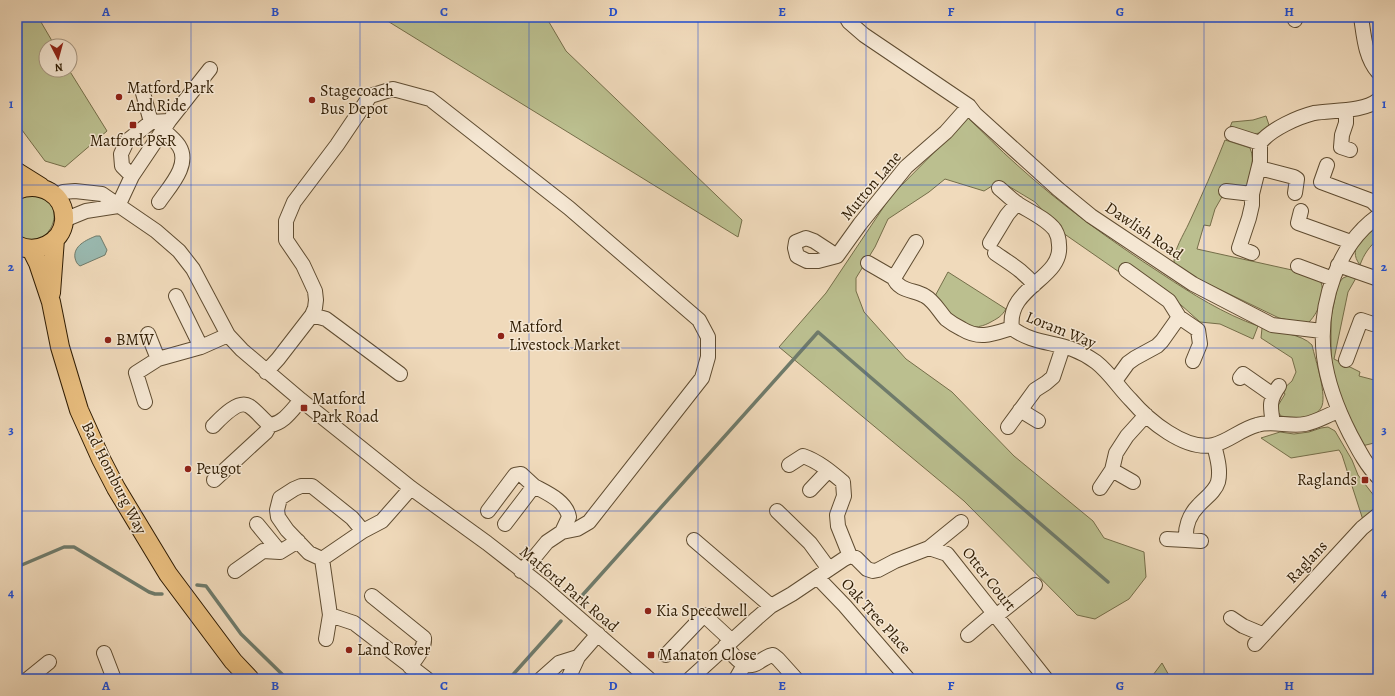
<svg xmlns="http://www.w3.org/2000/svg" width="1395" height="696" font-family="Alegreya,serif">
<rect width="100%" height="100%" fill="#f0dabb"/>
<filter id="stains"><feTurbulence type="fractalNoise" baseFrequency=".005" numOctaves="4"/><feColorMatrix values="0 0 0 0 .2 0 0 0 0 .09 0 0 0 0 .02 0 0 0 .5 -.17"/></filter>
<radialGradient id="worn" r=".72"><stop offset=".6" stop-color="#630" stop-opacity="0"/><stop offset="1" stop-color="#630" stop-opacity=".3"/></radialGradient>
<path fill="#bbbf8f" stroke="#756e49" d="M17 17H38L55 46H46V70H69L107 131 65 167 45 161 19 126 17 120Z
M381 17H546L566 51 742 220 738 237Z
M1266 116 1270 128C1252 138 1248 134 1229 130L1232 122 1253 120Z
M968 118C984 133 999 149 1016 164 1061 205 1111 241 1162 274 1192 294 1224 314 1258 326L1253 339 1220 324 1200 322 1162 288 1122 274 1063 233 1035 202 1000 181 984 191 945 179 929 192 888 219 875 247 856 278V291L864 312 906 359 952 392 1014 456 1093 521 1104 538 1144 552 1146 577 1129 599 1095 619 1077 615 964 501 779 347 826 293 891 196Z
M1225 140 1250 148C1256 161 1249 178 1246 191L1227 188 1215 209 1210 226 1204 225 1197 249 1301 272 1320 280C1327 294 1318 314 1307 324L1279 318 1188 274 1174 263C1173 251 1184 234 1189 223 1202 195 1214 168 1225 140Z
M28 196C32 196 37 196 41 197 71 209 44 257 17 235V200Z
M1378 223V239C1369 247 1364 254 1360 265 1346 247 1366 235 1378 223Z
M948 272 1006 309C1001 317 998 318 989 323 985 325 980 327 974 327 962 327 943 306 934 298Z
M1350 275 1356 278 1348 292 1334 359 1360 372 1359 376 1378 381V442L1362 446 1350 425 1331 366V317L1338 284 1343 278Z
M1262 328C1277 332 1302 334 1312 345 1315 359 1328 397 1321 408 1314 420 1292 418 1281 416L1276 409 1285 394 1282 390 1292 381 1296 372 1292 358 1261 338Z
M1328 427 1335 431 1352 460 1358 475 1378 501V506L1363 520 1342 455 1339 450 1291 458 1261 438 1280 432 1294 434 1309 432 1321 428Z
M1162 663 1171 679H1150Z"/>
<path fill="#9abab1" stroke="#6f7b6b" d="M96 236H100L107 250 105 255 80 266C77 264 76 262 75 258 73 246 86 240 96 236Z"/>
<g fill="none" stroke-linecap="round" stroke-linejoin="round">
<path stroke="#6f7b6b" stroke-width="3.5" d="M17 567 64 547H74L149 592 155 594H162
M197 585 206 586 241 634 287 679
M579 599 818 332 1108 582
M509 679 561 621"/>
<g stroke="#5f4c31" stroke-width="16">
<path id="minor" d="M846 17 849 22 864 35 969 106 975 114 1058 189 1091 216 1193 284 1272 325 1322 331
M1361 17C1364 36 1365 57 1378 72
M1295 20 1296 17
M143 93 151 122
M1346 110V123L1342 135 1341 147 1350 150
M1232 134 1260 143C1271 129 1298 117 1314 113 1332 110 1364 112 1378 100
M1327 165 1321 182 1372 201 1378 207
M1259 168 1294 177 1297 179 1295 193
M132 176 122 166 121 154 127 141 151 122 169 121
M999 188C1005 193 1011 199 1018 204 1029 211 1047 219 1055 230 1058 235 1059 240 1059 245 1063 279 1006 287 1012 328
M1226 191 1252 194
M56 197 63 192 75 191 102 194 156 231 179 251 193 269 228 335 242 350 301 400 411 488 487 543 542 586 649 679
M159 202C169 187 191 165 179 146 175 140 169 135 163 130
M118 206 132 176 169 121 210 69
M1301 211 1298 223 1351 242
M1378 216C1356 232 1344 251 1334 276 1313 333 1323 381 1350 434 1358 449 1366 465 1378 477
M64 220 86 211 118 206
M990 243 1007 215 1017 203
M995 253C1009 263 1024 271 1034 285
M1252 253 1239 248 1249 218 1252 205V194L1260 162V143
M837 256 814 241 806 238 796 242 795 248 797 256 807 261H818L837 256 860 224 906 167 946 132 969 106
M868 263 894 278C898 291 915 290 925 296 934 301 939 311 946 319 951 323 956 326 962 329 980 340 993 334 1012 328 1029 342 1052 342 1072 349 1080 352 1089 357 1096 362 1110 373 1119 388 1131 400 1148 420 1185 451 1213 445 1228 442 1241 429 1257 425 1272 420 1289 427 1305 424 1317 422 1327 415 1339 411
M1338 265 1378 279
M1298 266 1333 279
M894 278 916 242
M176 296 201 347 228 335
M312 315 326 319 400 374
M1179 317 1198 330 1200 344 1193 361
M148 334 158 359 201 347
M1346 360 1361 320 1373 324
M266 372 278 359 312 315 315 308 316 300 315 291 303 265 286 240V221L294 202 337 145 370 96 393 89 430 99 569 208 699 320 708 337V357L702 378 589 522 577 529 562 532 547 542 533 559 521 571
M1240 378 1243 374 1273 395
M1115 381 1128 363 1135 358 1157 346 1162 341 1179 317 1169 301 1126 270
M145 402 136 373 158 359
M1020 410 1038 421
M1273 423C1270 406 1269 400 1279 386
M213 426C220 419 238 399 249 406 256 410 263 420 270 425 284 423 292 410 301 400
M1008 427 1035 390 1046 383 1053 377 1063 347
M789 465 803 456C818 461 831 472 843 482L844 496 837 515 838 526 850 556
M1112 470 1133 482
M214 480 266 432 270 425
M1100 488 1112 470 1116 453 1127 436 1146 415
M810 490 828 471
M488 511 515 475 521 474 534 486
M777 511 810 543 829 569
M257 524 280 552
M505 524 534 486C547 493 566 501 569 517L562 532
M363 531 352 518 312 486H301L294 489 280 498 277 510 278 517 287 530 309 553 322 559 363 531 382 521 411 488
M1167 539 1186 540C1185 528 1189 515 1198 506 1205 498 1215 492 1218 482 1221 470 1217 457 1214 445
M694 540 771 606
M1186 540 1201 541
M929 548 961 522
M322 559 330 615 326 639
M235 571 263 551 280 552 298 541
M817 577 845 606 908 679
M372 596 424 638C425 649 416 658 410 667
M330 615 354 623 427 679
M996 616 1035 585
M1231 618 1243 626 1262 634
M968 635 994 613
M1255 644 1362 528 1378 515
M725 646C736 657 743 672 759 662 764 659 767 656 773 655L778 659 796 679
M104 653 114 679
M666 655 704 615 732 641
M28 679 49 662
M541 679 559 663 578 657
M568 679 578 657 598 634
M690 679 757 618 771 606 792 594 844 559 850 556 856 558 867 569 873 571 878 570 895 561 929 548 947 554 1046 679
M736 679 744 665"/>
</g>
<g stroke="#2f1c03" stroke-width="20">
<path id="major" d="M17 172 41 187
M17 190C40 181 66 194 64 221 62 243 36 255 17 245
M31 249 38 263 51 302 60 347 79 410 101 459 116 488 168 574 233 661 250 679
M51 293 55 239"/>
</g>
<use href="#minor" stroke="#f5e7d3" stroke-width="14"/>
<use href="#major" stroke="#e8bd7e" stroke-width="18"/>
</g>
<path fill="none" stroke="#1d4ed8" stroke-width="1" stroke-opacity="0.55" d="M191 17V679M360 17V679M529 17V679M698 17V679M866 17V679M1035 17V679M1204 17V679M17 185H1378M17 348H1378M17 511H1378"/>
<g fill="#8f2418" stroke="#f5e7d3" stroke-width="1.5">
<circle cx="119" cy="97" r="4"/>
<circle cx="312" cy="100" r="4"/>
<rect x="129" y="121" width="8" height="8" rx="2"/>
<circle cx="501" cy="336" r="4"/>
<circle cx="108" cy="340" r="4"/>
<rect x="300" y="404" width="8" height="8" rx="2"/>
<circle cx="188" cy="469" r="4"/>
<rect x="1361" y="476" width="8" height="8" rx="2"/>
<circle cx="648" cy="611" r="4"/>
<circle cx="349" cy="650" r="4"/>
<rect x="647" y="651" width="8" height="8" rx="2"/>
</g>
<g text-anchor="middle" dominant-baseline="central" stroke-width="3" stroke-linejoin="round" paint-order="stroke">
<g font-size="16" fill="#2f1c03" stroke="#f5e7d3" text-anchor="start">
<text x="127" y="88">Matford Park<tspan x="127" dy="18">And Ride</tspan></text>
<text x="320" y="91">Stagecoach<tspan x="320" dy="18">Bus Depot</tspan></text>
<text x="133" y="141" text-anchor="middle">Matford P&amp;R</text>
<text x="509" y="327">Matford<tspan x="509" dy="18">Livestock Market</tspan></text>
<text x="116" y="340">BMW</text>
<text x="312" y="399">Matford<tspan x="312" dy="18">Park Road</tspan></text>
<text x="196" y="469">Peugot</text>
<text x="1357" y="480" text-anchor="end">Raglands</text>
<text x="656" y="611">Kia Speedwell</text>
<text x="357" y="650">Land Rover</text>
<text x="659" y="655">Manaton Close</text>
</g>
<g font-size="16" fill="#2f1c03" stroke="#f5e7d3">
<text transform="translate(871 186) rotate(-50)">Mutton Lane</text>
<text transform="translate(1144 231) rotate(34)">Dawlish Road</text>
<text transform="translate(1061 330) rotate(22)">Loram Way</text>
<text transform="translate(114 478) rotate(63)">Bad Homburg Way</text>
<text transform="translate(1307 562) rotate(-47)">Raglans</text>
<text transform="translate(989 579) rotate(52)">Otter Court</text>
<text transform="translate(569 589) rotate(40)">Matford Park Road</text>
<text transform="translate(876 616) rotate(48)">Oak Tree Place</text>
</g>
</g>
<rect width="1395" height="696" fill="none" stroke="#f0dabb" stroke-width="44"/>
<g transform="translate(58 58) rotate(174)"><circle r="19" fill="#f5e7d3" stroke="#a69680"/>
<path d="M0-3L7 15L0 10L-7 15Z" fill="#8f2418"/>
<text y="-6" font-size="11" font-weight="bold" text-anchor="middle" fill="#2f1c03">N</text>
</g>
<rect x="22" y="22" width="1351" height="652" fill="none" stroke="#1d4ed8" stroke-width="1.5"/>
<g font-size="13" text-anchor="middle" font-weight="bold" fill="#1d4ed8">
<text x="106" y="16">A</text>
<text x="275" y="16">B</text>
<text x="444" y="16">C</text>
<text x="613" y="16">D</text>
<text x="782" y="16">E</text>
<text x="951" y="16">F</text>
<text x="1120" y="16">G</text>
<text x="1289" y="16">H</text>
<text x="11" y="108">1</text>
<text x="1384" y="108">1</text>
<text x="11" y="271">2</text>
<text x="1384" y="271">2</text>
<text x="11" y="434">3</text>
<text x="1384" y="434">3</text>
<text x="11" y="597">4</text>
<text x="1384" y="597">4</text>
<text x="106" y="690">A</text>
<text x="275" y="690">B</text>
<text x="444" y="690">C</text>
<text x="613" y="690">D</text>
<text x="782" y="690">E</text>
<text x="951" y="690">F</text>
<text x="1120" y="690">G</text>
<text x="1289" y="690">H</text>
</g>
<rect width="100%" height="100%" filter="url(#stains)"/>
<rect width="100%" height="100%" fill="url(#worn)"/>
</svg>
